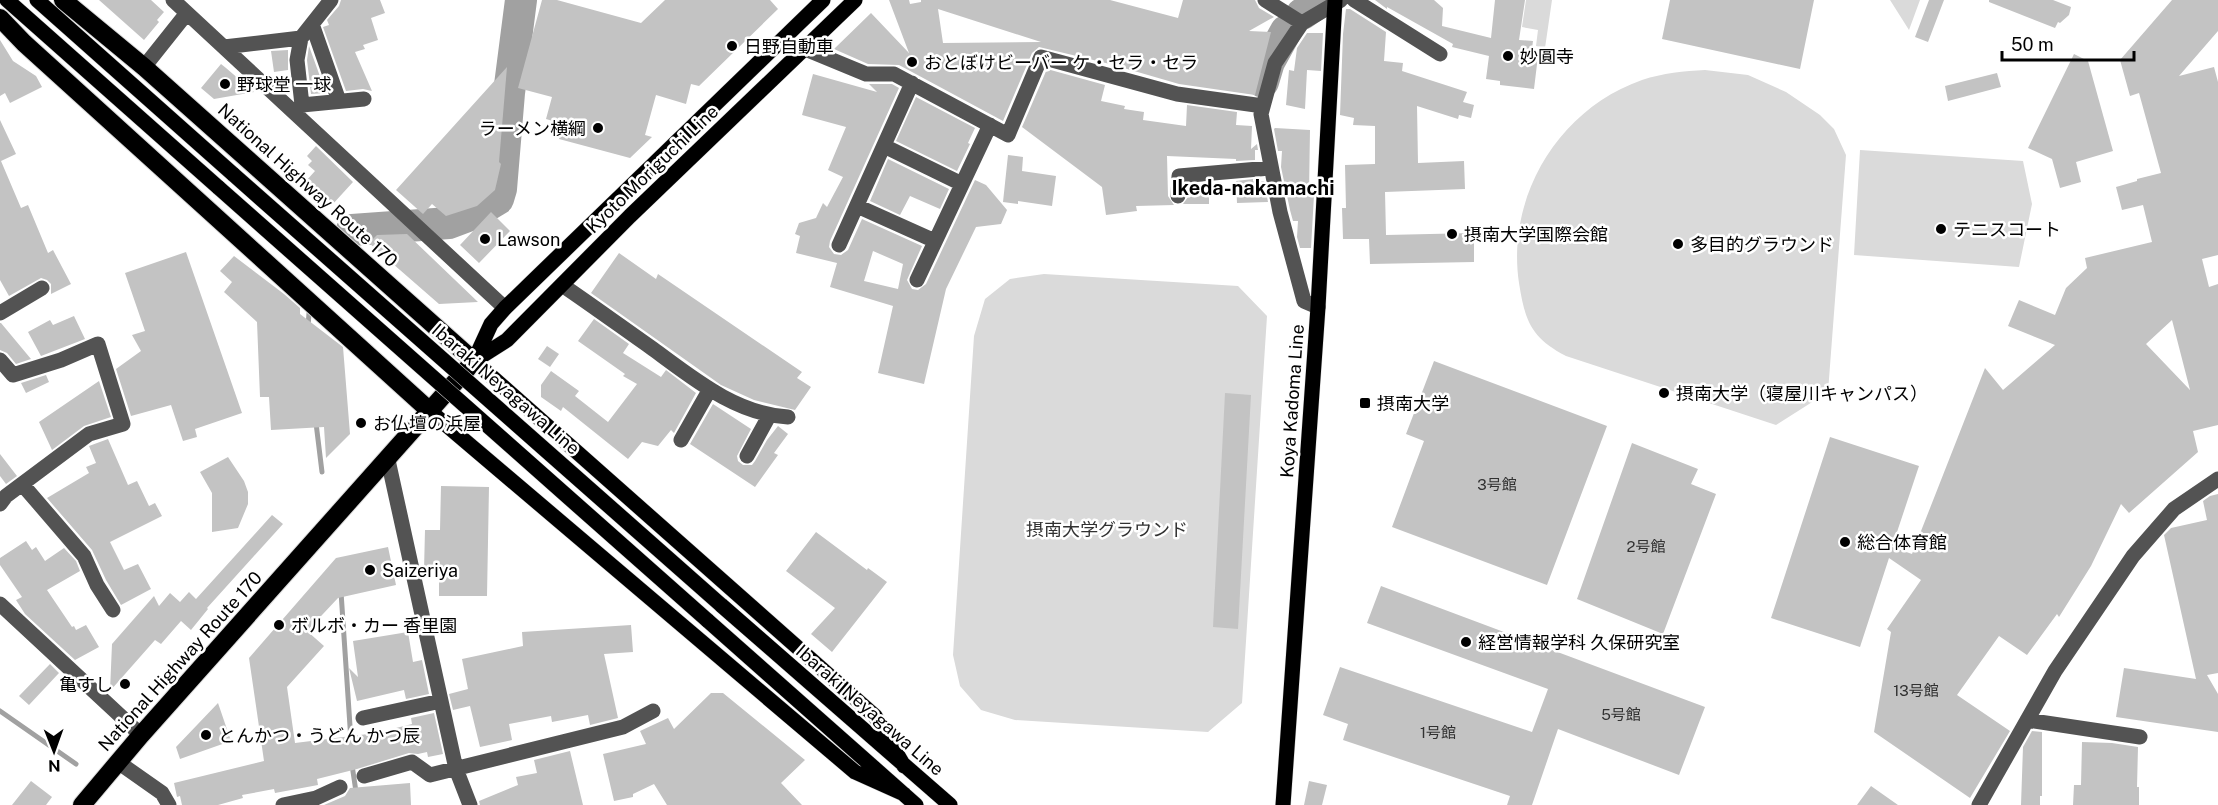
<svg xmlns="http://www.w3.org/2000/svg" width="2218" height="805" font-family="'Public Sans','Noto Sans JP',sans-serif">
<rect width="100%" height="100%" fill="#fff"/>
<path fill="#dadada" d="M1526 0H1552L1545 48 1536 46 1538 30 1522 27Z
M1890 0H1920L1909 30Z
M1705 70 1748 75 1786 92 1820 115 1834 129 1846 155 1828 392 1776 425 1566 356C1531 338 1525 321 1519 283 1506 196 1559 109 1642 80 1663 73 1684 71 1705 70Z
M1860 150 2023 161 2032 204 2019 267 1854 255Z
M1044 274 1238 286 1267 316 1242 703 1208 732 1015 720 981 710 960 686 953 655 974 336 985 299 1010 279Z"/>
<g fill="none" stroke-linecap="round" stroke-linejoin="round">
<path stroke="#a1a1a1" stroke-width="5" d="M308 327 309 313
M316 423 322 472
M341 592 351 741
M0 711 76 764
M352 765 358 805"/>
<path stroke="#a1a1a1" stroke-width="32" d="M1302 14 1315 5
M1263 82 1269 62 1286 31
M352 230 449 223 473 214 498 199 501 189 509 93 521 0"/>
</g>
<path fill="#c3c3c3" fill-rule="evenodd" d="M99 0H151L164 12 157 20 159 22 144 40Z
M341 0H380L385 13 371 18 378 40 363 45 365 49 355 52 372 91 363 89 346 91 323 27 329 25 327 20 339 6Z
M542 0H557L641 23 665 0H770L778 9 699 86 691 84 686 104 656 95 645 135 652 137 630 158 559 139 563 124 546 119 552 97 518 88Z
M889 0H909L910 4 921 2V0H1110L1178 18 1183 0H1255L1259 8 1274 17 1249 31 1271 32 1255 95 1179 84 1110 64 1039 47 1032 53 1003 121 899 65 868 64 834 49 871 13 909 53ZM938 9 1041 42 943 43Z
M1375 0H1434L1443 8 1442 26 1491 38 1495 0H1525L1519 40 1533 41 1531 56H1538L1534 89 1500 85V81L1486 79 1489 56 1452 47 1453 44 1387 7V9Z
M1670 0H1814L1800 69 1662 39Z
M1929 0H1944L1928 42 1915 37Z
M1989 0H2053L2071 7 2069 15 2060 23 2058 22 2055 28 1989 2Z
M2172 0H2218V31L2179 76 2214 67 2218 82V255L2202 259 2209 287 2218 284V425L2193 431 2198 452 2129 513 2121 504 2091 566 2059 617 2057 614 2027 655 1999 636 1957 695 2010 731 1970 798 1874 732 1891 632 1887 629 1921 580 1889 558 1860 647 1771 618 1830 437 1919 466 1892 547 1912 554 1985 368 2003 390 2055 345 2008 326 2019 300 2055 315 2066 288 2087 268 2085 258 2152 242 2143 205 2122 210 2116 187 2137 181V179L2161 173 2139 93 2130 96 2120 60ZM2172 320 2190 390 2146 344Z
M1346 9H1350L1386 32 1384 61 1403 63 1402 71 1467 92 1463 102 1474 105 1471 118 1459 115 1458 119 1417 106 1418 163 1464 161 1465 189 1385 192 1386 235 1474 233V262L1370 264 1369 239H1343L1342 208H1346L1345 165 1375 164V126L1353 125 1354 118 1340 115 1343 34Z
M1307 33H1323L1321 71 1307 70 1305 109 1286 105 1289 70 1294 71 1297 48Z
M0 40 13 61 36 76 42 87 10 103 5 93 0 96Z
M309 46 326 93 311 94 307 60Z
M288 50V70L274 72 271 51Z
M2074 54 2088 61 2113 151 2076 162 2081 182 2060 188 2052 159 2028 148Z
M221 64 226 68 254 92 214 99 201 88Z
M507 67 499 162 501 164 495 190 477 206 446 216 432 204 423 214 396 190Z
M1047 69 1105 85 1101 101 1125 106 1124 109 1144 112 1143 120 1186 126 1187 105 1237 112 1236 125 1252 126 1251 149 1257 144 1258 150H1255V160L1236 161V159L1167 156 1168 196 1174 205 1136 206 1137 211 1106 215 1102 187 1022 127Z
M1997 73 2001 87 1948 101 1945 86Z
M813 74 877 92 869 84H892L899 88 830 241 829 247 834 254 841 255 848 250 862 219 922 246 907 280 912 289 918 290 926 284 975 180 986 185 1007 210 1001 224 976 227 946 289 924 384 878 373 893 306 830 287 837 263 796 253 800 236 795 234 799 223 816 218 823 203 827 207 843 177 828 170 846 127 802 115ZM873 251 903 264 898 289 864 281Z
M916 97 975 128 968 143 970 144 957 171 896 141Z
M0 120 16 154 1 161 21 208 28 205 48 253 53 250 71 284 51 294V284L47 280 41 278 9 296 0 280Z
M1275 128 1310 130 1309 194 1314 195 1311 248H1300L1297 237 1298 221H1293L1290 210 1281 167 1282 151H1278L1274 129Z
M316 146 353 182 332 205 306 181 315 171 308 165 312 161 307 156Z
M1008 155 1023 157 1022 171 1056 176 1052 206 1018 201V204L1003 202Z
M888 159 949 189 940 209 910 196 900 215 870 201Z
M1253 179V181H1264L1268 202 1237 203 1236 181Z
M1188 186H1209V204H1183L1188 197Z
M491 212 510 231 479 263 460 245Z
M407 234 478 302 439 304 369 243 377 235Z
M186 252 242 413 195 429 197 437 183 441 171 405 131 416 116 369 141 351 132 335 145 331 125 273Z
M619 253 656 279 658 274 802 372 797 378 811 387 795 410 754 400 721 385 591 293Z
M234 256 284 294 300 308V314L343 347 350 434 326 458 324 427 271 430 269 397H260L257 322 224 292 232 282 220 271Z
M74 316 85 339 41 356 28 332 50 320 53 325Z
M594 319 629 344 623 353 661 377 666 370 696 393 674 433 671 430 658 446 642 442 628 459 563 407 561 411 541 397V385L551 371 579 391 575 396 608 422 637 384 623 376 625 374 578 341Z
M0 323H1L31 359 16 364 7 353 0 350Z
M547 346 559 354 550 367 538 359Z
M1434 361 1607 426 1547 585 1392 527 1424 441 1406 434Z
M46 375 49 382 26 393 21 383Z
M99 381 111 417 84 426 52 450 39 422Z
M1225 393 1251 395 1238 629 1213 627Z
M713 404 751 429 737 456 738 461 743 465H752L755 461 767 440 778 426 788 434 774 453 778 455 755 487 690 444Z
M108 439 128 485 137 481 149 506 155 503 162 516 110 542 124 570 138 564 151 589 121 605 106 580 92 550 47 498 89 473 86 467 96 463 89 446Z
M1632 443 1698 469 1691 484 1716 494 1663 634 1577 599Z
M0 454 17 476 6 484 0 476Z
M228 457 244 481 248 492V504L238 528 212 532V493L200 472Z
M441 486 489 487 487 596H439V570H424L425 530H440Z
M2218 494V673L2207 675 2218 694V732L2116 717 2124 668 2196 679 2164 535 2171 528 2207 520 2203 501 2210 496Z
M272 515 283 524 207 608 208 609 191 630 181 621 161 644 155 640 110 691 112 644 154 596 159 606 170 593 180 602 189 592 196 599Z
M816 532 867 570 868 568 887 582 832 652 811 634 835 608 786 571Z
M26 541 32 550 36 547 45 561 64 548 76 561 80 571 47 590 72 627 74 626 76 630 86 625 99 647 75 660 25 614 16 600 22 597 0 565V558Z
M388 547 396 585 338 598 307 631 324 646 287 687 295 743 376 733 412 724 411 718 434 713 443 754 428 757 427 752 418 754 409 753 357 769 317 779 318 785 275 793 274 789 242 795 243 798 218 805H182L180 796 177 797 174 783 264 761 249 658 336 558Z
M1381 586 1705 707 1679 775 1558 729 1532 805H1507L1510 796 1343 740 1348 724 1323 715 1340 667 1532 732 1548 689 1367 623Z
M631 625 633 652 604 654 618 718 590 725 588 715 552 722 551 716 509 724 512 740 480 747 470 706 453 710 449 694 468 689 462 659 523 646 522 632Z
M408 632 413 662 422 660 429 694 406 699 404 690 357 701 349 668 358 677 353 641Z
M50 664 59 673 29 705 19 696Z
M711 693H723L805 760 781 783 802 805H667L654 784 633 794V797L614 801 603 754 646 744 640 731 668 718 674 729Z
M218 703 231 741 180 759 176 747Z
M2032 731 2042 732V796H2040V805H2021L2023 747Z
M2082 742 2112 743 2138 747 2137 787H2139V805H2073L2074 785H2081Z
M570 751 583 805H480L479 801 518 785 516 777 537 773 534 760Z
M31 781 52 797 46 805H12Z
M1309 781 1327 785 1322 805H1304Z
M410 783 411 805H324L345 796 350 788Z
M1871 786 1898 805H1857Z"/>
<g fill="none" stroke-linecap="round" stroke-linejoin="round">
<g stroke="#dbdbdb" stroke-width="16">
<path id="major" d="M7 0 219 188
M37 0 234 175
M474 361 875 716 904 766
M474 361 507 340 630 216 855 0
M474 361 491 324 505 308 823 0
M431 412 855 772 904 794
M721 605 950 805
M707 620 916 805
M1283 805 1318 307 1335 0"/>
</g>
<g stroke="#dbdbdb" stroke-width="20">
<path id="highway" d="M63 0 144 67 474 361 141 735 82 805
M0 18 24 43 431 412"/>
</g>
<path stroke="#535353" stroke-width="15" d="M173 0 187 13
M1265 0 1302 23
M1354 0 1440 54
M312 24 339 101
M224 47 301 38 331 0
M803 48 866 74H894L1008 135 1041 57 1177 94 1263 106
M144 67 187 13 505 308
M302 105 364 99
M294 112 302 105 297 60 301 38
M884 146 962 184
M1178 196 1179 176 1270 168
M857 206 935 241
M839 245 912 83
M917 280 990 125
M562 285C593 306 623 328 653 349 694 379 736 414 788 417
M1318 307 1304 301 1280 212 1261 114 1275 63 1302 23 1341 0
M0 313 42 288
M0 360 13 375 61 360 98 344 123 424 89 434 6 496 0 504
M681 440 710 389
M747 456 769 416
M388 460 456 769 470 805
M22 484 84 556 97 585 113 610
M0 604 141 735
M363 718 441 701
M2027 720 2140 737
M118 762 162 793 169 805
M364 776 412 762 430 775 623 727 653 711
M283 805 316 798 340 787
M1979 805 2055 671 2133 556 2174 509 2218 479"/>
<use href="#major" stroke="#000" stroke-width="15"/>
<use href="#highway" stroke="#000" stroke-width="18"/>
<g stroke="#dbdbdb" stroke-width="16" stroke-linecap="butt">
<path id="major-bridge" d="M234 175 721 605
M219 188 707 620"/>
</g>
<use href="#major-bridge" stroke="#000" stroke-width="15"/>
</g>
<g fill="#000" stroke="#fff" stroke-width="2">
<circle cx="732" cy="46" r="6"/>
<circle cx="1508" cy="56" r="6"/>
<circle cx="912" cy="62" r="6"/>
<circle cx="225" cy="84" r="6"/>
<circle cx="598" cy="128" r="6"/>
<circle cx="1941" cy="229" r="6"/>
<circle cx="1452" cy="234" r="6"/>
<circle cx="485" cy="239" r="6"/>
<circle cx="1678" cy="244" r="6"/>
<circle cx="1664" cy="393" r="6"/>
<rect x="1359" y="397" width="12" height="12" rx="3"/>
<circle cx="361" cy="423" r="6"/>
<circle cx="1845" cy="542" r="6"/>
<circle cx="370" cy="570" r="6"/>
<circle cx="279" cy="625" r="6"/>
<circle cx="1466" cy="642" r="6"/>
<circle cx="125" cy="684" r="6"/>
<circle cx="206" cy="735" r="6"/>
</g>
<g text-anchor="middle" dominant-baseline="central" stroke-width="5" stroke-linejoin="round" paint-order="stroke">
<g font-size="15" fill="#313131">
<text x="1497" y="484">3号館</text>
<text x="1646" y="546">2号館</text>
<text x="1916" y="690">13号館</text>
<text x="1621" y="714">5号館</text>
<text x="1438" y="732">1号館</text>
</g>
<g font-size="18" fill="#000" stroke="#fff" text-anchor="start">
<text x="744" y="46">日野自動車</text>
<text x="1520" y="56">妙圓寺</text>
<text x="924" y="62">おとぼけビーバー ケ・セラ・セラ</text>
<text x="237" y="84">野球堂 一球</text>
<text x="586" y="128" text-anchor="end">ラーメン横綱</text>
<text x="1953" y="229">テニスコート</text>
<text x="1464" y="234">摂南大学国際会館</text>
<text x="497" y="239">Lawson</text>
<text x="1690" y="244">多目的グラウンド</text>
<text x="1676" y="393">摂南大学（寝屋川キャンパス）</text>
<text x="1377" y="403">摂南大学</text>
<text x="373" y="423">お仏壇の浜屋</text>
<text x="1857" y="542">総合体育館</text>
<text x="382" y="570">Saizeriya</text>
<text x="291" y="625">ボルボ・カー 香里園</text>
<text x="1478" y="642">経営情報学科 久保研究室</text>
<text x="113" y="684" text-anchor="end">亀すし</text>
<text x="218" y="735">とんかつ・うどん かつ辰</text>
</g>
<g font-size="18" fill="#000" stroke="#fff">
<text transform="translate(652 169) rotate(-44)">Kyoto Moriguchi Line</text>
<text transform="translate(308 185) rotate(42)">National Highway Route 170</text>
<text transform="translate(506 389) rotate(41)">Ibaraki Neyagawa Line</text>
<text transform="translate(1292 401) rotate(-86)">Koya Kadoma Line</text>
<text transform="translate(180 661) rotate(-48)">National Highway Route 170</text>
<text transform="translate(870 710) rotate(41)">Ibaraki Neyagawa Line</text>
</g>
<g font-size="18" fill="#313131" stroke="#fff">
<text x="1107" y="529">摂南大学グラウンド</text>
</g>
<g font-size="20" font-weight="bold" fill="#000" stroke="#fff">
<text x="1253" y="188">Ikeda-nakamachi</text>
</g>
</g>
<g transform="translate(54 751) rotate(179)" stroke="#ffffff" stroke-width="4.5" paint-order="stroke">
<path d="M0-4.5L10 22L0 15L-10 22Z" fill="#000000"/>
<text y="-9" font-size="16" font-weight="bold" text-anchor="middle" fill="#000000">N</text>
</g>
<path d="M2002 51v9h132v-9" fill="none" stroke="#000000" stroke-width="3"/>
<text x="2011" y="51" font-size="18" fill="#000000" stroke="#ffffff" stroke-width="4.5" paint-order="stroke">50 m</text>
</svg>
